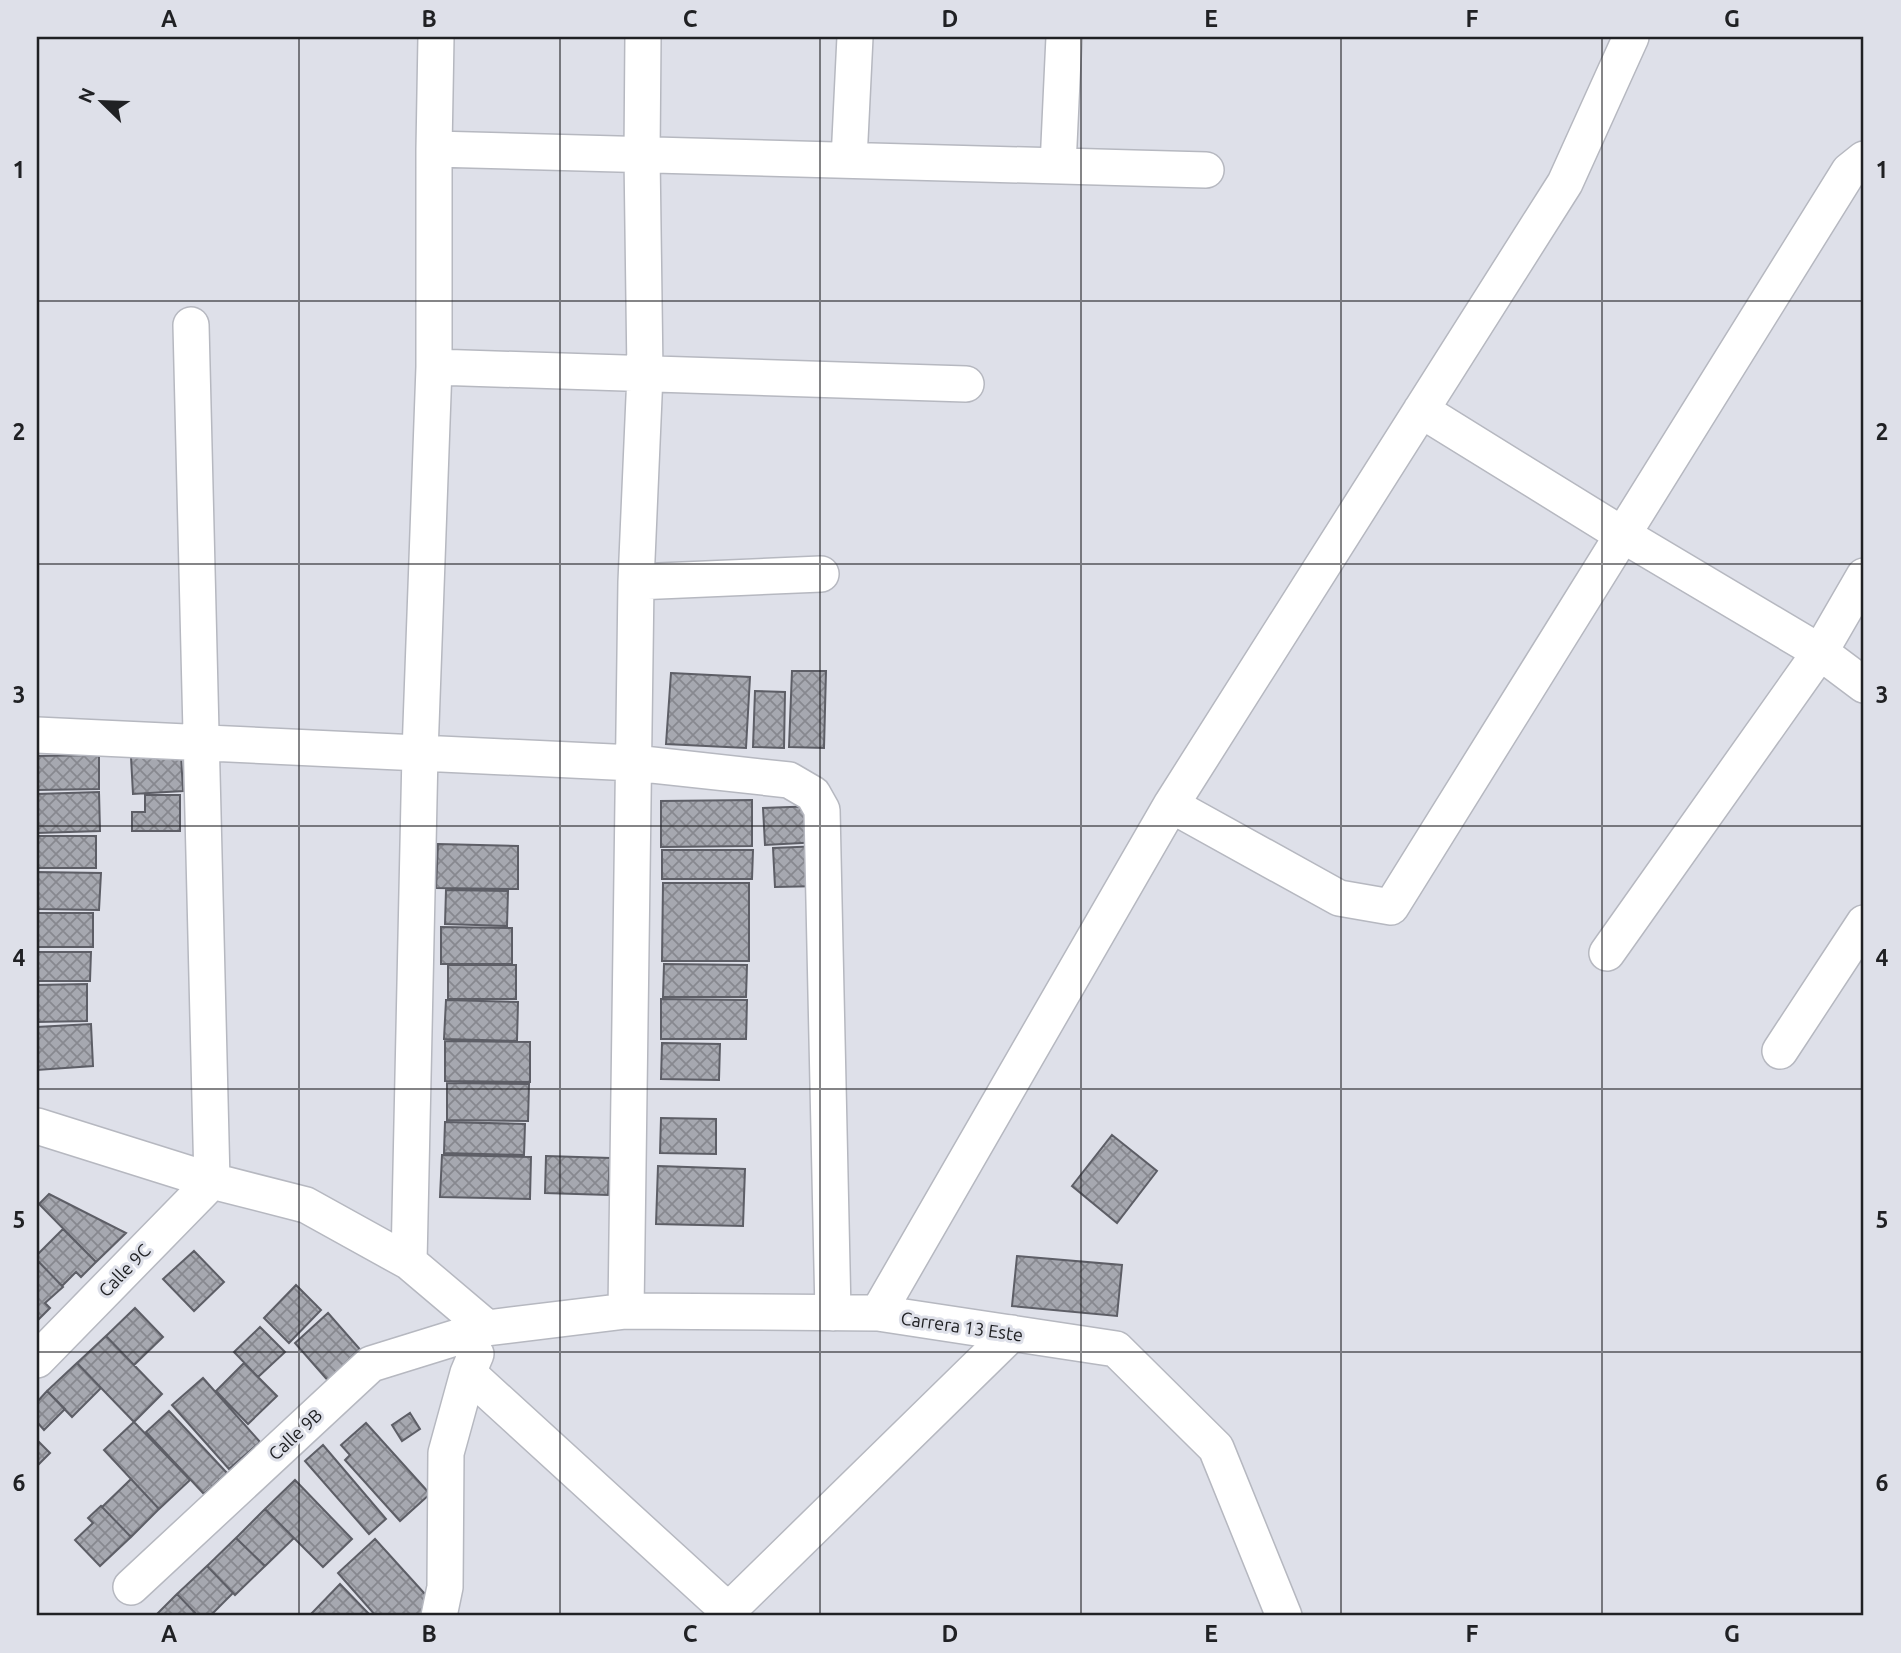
<svg xmlns="http://www.w3.org/2000/svg" width="1901" height="1653" font-family="Ubuntu,sans-serif">
<defs>
<pattern id="building-cross-hatch" width="8" height="8" patternUnits="userSpaceOnUse" patternTransform="scale(1.75)"><rect width="8" height="8" fill="#a6a8b0"/><path d="M0 0l8 8M0 8l8-8" fill="none" stroke="#87888f"/></pattern>
</defs>
<rect width="100%" height="100%" fill="#dee0e9"/>
<path fill="url(#building-cross-hatch)" stroke="#5d5e66" stroke-width="2" d="M792 671H826L824 748 789 747Z
M671 673 750 677 746 748 666 744Z
M755 691 785 692 784 748 753 747Z
M99 755V789L37 790V756Z
M181 755 183 791 133 794 131 757Z
M99 792 100 831 37 833V794Z
M145 795H180V831H132V812H145Z
M752 800V846L661 847V801Z
M817 806 820 842 765 845 763 808Z
M37 836H96V868H37Z
M438 844 518 846V889L436 888Z
M821 846 822 886 775 887 773 848Z
M662 850H753L752 879H662Z
M37 872 101 873 99 910 37 909Z
M663 883H749V961H662Z
M446 890 508 891 507 926 445 924Z
M37 913H93V947H37Z
M441 927 512 928V964H441Z
M37 952H91L90 981H37Z
M664 964 747 965 746 997H663Z
M448 965H516V999H448Z
M87 984V1021L37 1022V985Z
M661 999 747 1000 746 1039H661Z
M446 1000 518 1002 517 1041 444 1039Z
M91 1024 93 1066 37 1070V1027Z
M445 1041 530 1042V1082L445 1081Z
M662 1043 720 1044 719 1080 661 1079Z
M447 1083 529 1084 528 1121 447 1120Z
M661 1118 716 1119V1154L660 1153Z
M445 1122 525 1124 524 1155 444 1153Z
M1112 1135 1157 1171 1117 1223 1072 1186Z
M442 1155 531 1157 530 1199 440 1197Z
M546 1156 610 1158 608 1195 545 1193Z
M658 1166 745 1169 743 1226 656 1224Z
M49 1194 126 1233 96 1262 39 1204Z
M63 1229 96 1262 81 1277 76 1272 62 1286 37 1260V1255Z
M194 1251 224 1282 194 1311 163 1279Z
M1017 1256 1122 1265 1117 1316 1012 1306Z
M37 1260 63 1287 45 1303 50 1308 38 1320 37 1318Z
M296 1285 321 1310 289 1343 264 1318Z
M135 1308 163 1337 134 1365 106 1336Z
M328 1313 364 1354 331 1384 295 1343Z
M260 1327 285 1352 258 1377 234 1352Z
M106 1336 162 1394 134 1422 77 1363Z
M77 1363 101 1388 72 1417 47 1391Z
M244 1363 277 1396 248 1424 216 1391Z
M203 1378 260 1442 229 1469 172 1405Z
M47 1391 65 1409 44 1430 37 1422V1402Z
M169 1411 227 1473 204 1494 146 1432Z
M410 1413 420 1429 402 1441 392 1425Z
M134 1422 190 1480 159 1509 104 1450Z
M366 1423 430 1494 400 1521 345 1460 350 1455 341 1445Z
M37 1440 50 1453 37 1466Z
M323 1445 386 1519 369 1534 305 1461Z
M131 1479 159 1509 131 1537 102 1507Z
M295 1480 352 1539 323 1567 265 1509Z
M101 1506 131 1537 100 1566 75 1540 93 1523 88 1518Z
M265 1509 294 1538 265 1566 236 1538Z
M236 1538 265 1566 235 1595 207 1566Z
M375 1539 434 1604 420 1616H376L338 1573Z
M207 1566 233 1593 210 1616H198L177 1594Z
M340 1584 371 1616H313L311 1614Z
M177 1594 198 1616H155Z"/>
<g fill="none" stroke-linecap="round" stroke-linejoin="round">
<g stroke="#b6b8c0" stroke-width="38">
<path id="minor" d="M434 149 1206 170
M849 160 855 37
M1058 166 1064 37
M434 367 966 384
M1421 410 1623 535 1820 652 1864 685
M636 582 821 574
M37 735 634 763 789 780 813 794 822 810 833 1313
M1171 805 1339 898 1391 907 1849 171 1864 159
M1607 953 1820 652 1864 576
M1780 1051 1864 923
M37 1126 212 1181 306 1205 409 1262 487 1328
M409 1262 420 753 434 367V149L436 37
M626 1311 636 582 645 374 642 155 643 37
M878 1313 1171 805 1565 183 1631 37
M37 1360 212 1181 191 325
M468 1373 734 1616
M131 1587 371 1364 487 1328 626 1311 878 1313 1116 1349 1216 1448 1284 1616
M728 1611 1012 1333
M439 1616 445 1587 446 1453 468 1373 476 1354"/>
</g>
<use href="#minor" stroke="#fff" stroke-width="35"/>
</g>
<path fill="none" stroke="#202124" stroke-width="2" stroke-opacity="0.55" d="M299 37V1616M560 37V1616M820 37V1616M1081 37V1616M1341 37V1616M1602 37V1616M37 301H1864M37 564H1864M37 826H1864M37 1089H1864M37 1352H1864"/>
<g text-anchor="middle" dominant-baseline="central" stroke-width="6" stroke-linejoin="round" paint-order="stroke">
<g font-size="18" fill="#202124" stroke="#dee0e9">
<text transform="translate(124 1270) rotate(-46)">Calle 9C</text>
<text transform="translate(962 1326) rotate(8)">Carrera 13 Este</text>
<text transform="translate(295 1434) rotate(-43)">Calle 9B</text>
</g>
</g>
<rect width="1901" height="1653" fill="none" stroke="#dee0e9" stroke-width="77"/>
<g transform="translate(102 102) rotate(293)" stroke="#dee0e9" stroke-width="5" paint-order="stroke">
<path d="M0-5L12 26L0 18L-12 26Z" fill="#202124"/>
<text y="-10" font-size="19" font-weight="bold" text-anchor="middle" fill="#202124">N</text>
</g>
<rect x="38" y="38" width="1824" height="1576" fill="none" stroke="#202124" stroke-width="2.5"/>
<g font-size="23" text-anchor="middle" font-weight="bold" fill="#202124">
<text x="169" y="27">A</text>
<text x="429" y="27">B</text>
<text x="690" y="27">C</text>
<text x="950" y="27">D</text>
<text x="1211" y="27">E</text>
<text x="1472" y="27">F</text>
<text x="1732" y="27">G</text>
<text x="19" y="178">1</text>
<text x="1882" y="178">1</text>
<text x="19" y="440">2</text>
<text x="1882" y="440">2</text>
<text x="19" y="703">3</text>
<text x="1882" y="703">3</text>
<text x="19" y="966">4</text>
<text x="1882" y="966">4</text>
<text x="19" y="1228">5</text>
<text x="1882" y="1228">5</text>
<text x="19" y="1491">6</text>
<text x="1882" y="1491">6</text>
<text x="169" y="1642">A</text>
<text x="429" y="1642">B</text>
<text x="690" y="1642">C</text>
<text x="950" y="1642">D</text>
<text x="1211" y="1642">E</text>
<text x="1472" y="1642">F</text>
<text x="1732" y="1642">G</text>
</g>
</svg>
